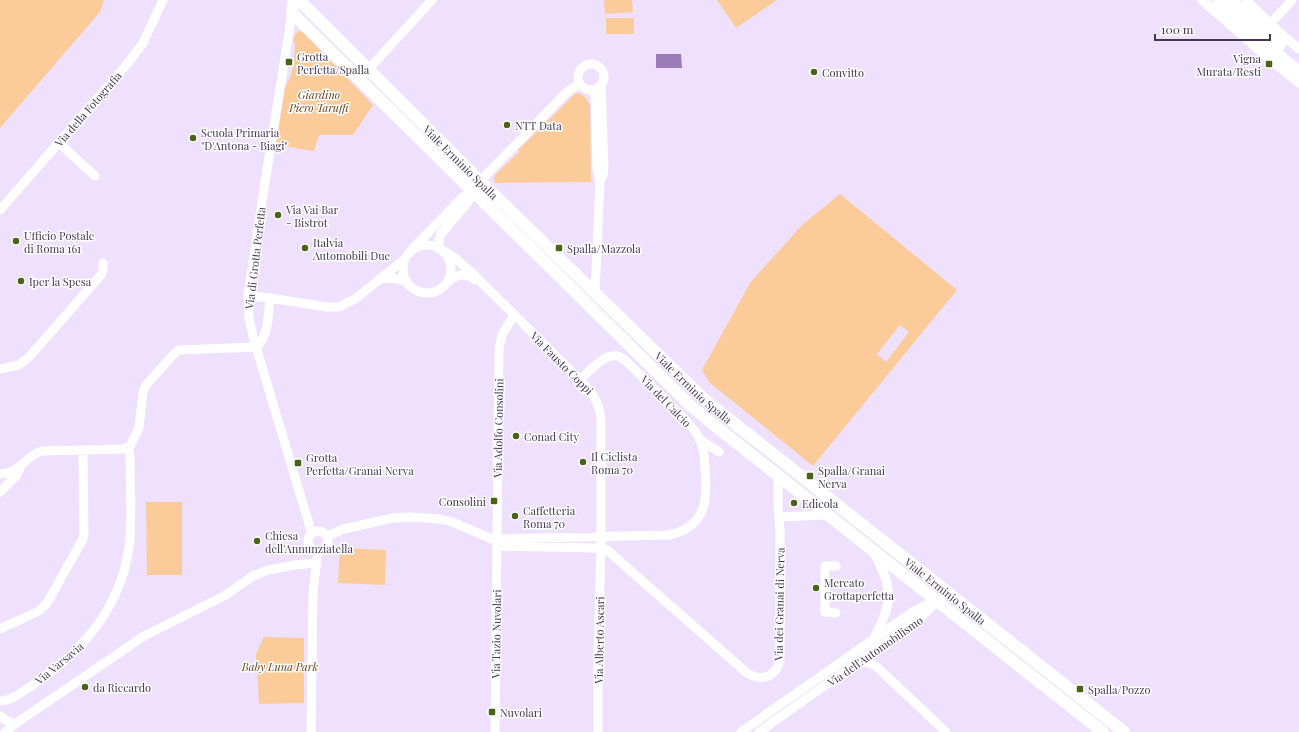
<svg xmlns="http://www.w3.org/2000/svg" width="1299" height="732" font-family="'Playfair Display',serif">
<rect width="100%" height="100%" fill="#efe1fe"/>
<path fill="#fbcb99" fill-rule="evenodd" d="M0 0H104L100 12 0 128Z
M604 0H632L633 12 605 14Z
M717 0H777L736 28Z
M606 18H634V34H606Z
M299 31 304 33 373 105 353 135H319L314 151 276 145 285 88 291 75 294 64 295 44 293 39 296 33Z
M576 93C584 94 588 99 590 106L591 182 495 183 494 179 495 175 519 152 518 150Z
M840 194 957 290 813 466 709 382 702 370 750 283 802 225ZM900 325 909 332 886 362 877 354Z
M146 502H182V575H147Z
M340 548 386 550 385 585 338 583Z
M264 637 304 638V703L259 704 256 654Z"/>
<path fill="#9b7cb8" d="M656 54H681L682 68H656Z"/>
<g fill="none" stroke-linecap="round" stroke-linejoin="round">
<path stroke="#fff" stroke-width="9" d="M1202 0 1269 59 1299 83
M1246 0 1279 32 1299 49
M292 13 263 195 248 296 249 318 254 340 312 534
M1270 24 1292 0
M578 77a13 13 0 1 1 26 0a13 13 0 1 1-26 0Z
M364 74 432 0
M59 143 95 176
M600 182 603 175 604 168 601 85
M0 210 129 62 143 43 163 0
M403 269a24 24 0 1 1 48 0a24 24 0 1 1-48 0Z
M439 247V239L441 234 468 202 473 191 487 174 566 93 573 88 580 84
M413 248 464 196 473 191
M444 251 455 258 471 272 580 380C592 392 600 403 601 420V548L598 649V732
M379 279 393 278 406 281
M448 282C457 274 465 272 475 280
M595 293 600 182 597 168 595 89
M248 296 270 298 327 307H339L355 299 405 259
M0 369 19 365 30 356 101 275 103 271V263
M701 440 719 452
M0 474C20 474 25 456 42 451L123 449 130 446 139 428 143 392 146 385 174 354 179 350 257 347C269 335 268 314 270 298
M0 492 16 476 20 469
M779 517 827 515
M308 541a10 10 0 1 1 20 0a10 10 0 1 1-20 0Z
M327 536 344 529 393 518 409 517 440 519 452 522 497 541
M497 539 668 535C706 528 708 500 705 469 705 457 704 446 698 436 690 422 676 411 665 400 653 388 642 376 630 365 626 361 622 357 617 356 603 354 589 372 580 380
M497 546 596 548 607 550 747 673C762 682 776 677 780 660V530L778 506V476
M836 613 825 612V566H836
M0 629 39 611 47 603 83 539 84 535 83 451
M874 638C893 602 894 589 874 553
M861 661 873 664 877 667 946 732
M0 701C14 701 33 684 45 676 91 644 125 596 130 539 132 512 130 484 130 456L129 451 127 448
M0 716 7 721 15 724
M5 732 15 724 144 636 224 596 253 576 268 570 295 565 316 563
M311 732 313 593 318 550
M495 732 499 349 502 335 514 315
M741 732 914 611 926 605 937 601
M759 732 919 619 947 592"/>
<g stroke="#fff" stroke-width="12">
<path d="M294 0 292 13 690 405 709 421 1103 732"/>
<path id="s1" d="M299 0 481 182 705 400 1124 732"/>
<path d="M1218 0 1260 39 1299 72"/>
<path d="M1231 0 1280 45"/>
</g>
</g>
<g fill="#496416" stroke="#fff" stroke-width="1.5">
<rect x="285" y="58" width="8" height="8" rx="2"/>
<rect x="1265" y="60" width="8" height="8" rx="2"/>
<circle cx="814" cy="72" r="4"/>
<circle cx="507" cy="125" r="4"/>
<circle cx="193" cy="138" r="4"/>
<circle cx="278" cy="215" r="4"/>
<circle cx="16" cy="241" r="4"/>
<circle cx="305" cy="248" r="4"/>
<rect x="555" y="244" width="8" height="8" rx="2"/>
<circle cx="21" cy="281" r="4"/>
<circle cx="516" cy="436" r="4"/>
<circle cx="583" cy="462" r="4"/>
<rect x="294" y="459" width="8" height="8" rx="2"/>
<rect x="806" y="472" width="8" height="8" rx="2"/>
<rect x="490" y="497" width="8" height="8" rx="2"/>
<circle cx="794" cy="503" r="4"/>
<circle cx="515" cy="516" r="4"/>
<circle cx="257" cy="541" r="4"/>
<circle cx="816" cy="588" r="4"/>
<circle cx="85" cy="687" r="4"/>
<rect x="1076" y="685" width="8" height="8" rx="2"/>
<rect x="488" y="708" width="8" height="8" rx="2"/>
</g>
<g text-anchor="middle" dominant-baseline="central" stroke-width="3" stroke-linejoin="round" paint-order="stroke">
<g font-size="11" fill="#443552" stroke="#fff" text-anchor="start">
<text x="297" y="56">Grotta<tspan x="297" dy="13">Perfetta/Spalla</tspan></text>
<text x="1261" y="58" text-anchor="end">Vigna<tspan x="1261" dy="13">Murata/Resti</tspan></text>
<text x="822" y="72">Convitto</text>
<text x="515" y="125">NTT Data</text>
<text x="201" y="132">Scuola Primaria<tspan x="201" dy="13">"D'Antona - Biagi"</tspan></text>
<text x="286" y="209">Via Vai Bar<tspan x="286" dy="13">- Bistrot</tspan></text>
<text x="24" y="235">Ufficio Postale<tspan x="24" dy="13">di Roma 161</tspan></text>
<text x="313" y="242">Italvia<tspan x="313" dy="13">Automobili Due</tspan></text>
<text x="567" y="248">Spalla/Mazzola</text>
<text x="29" y="281">Iper la Spesa</text>
<text x="524" y="436">Conad City</text>
<text x="591" y="456">Il Ciclista<tspan x="591" dy="13">Roma 70</tspan></text>
<text x="306" y="457">Grotta<tspan x="306" dy="13">Perfetta/Granai Nerva</tspan></text>
<text x="818" y="470">Spalla/Granai<tspan x="818" dy="13">Nerva</tspan></text>
<text x="486" y="501" text-anchor="end">Consolini</text>
<text x="802" y="503">Edicola</text>
<text x="523" y="510">Caffetteria<tspan x="523" dy="13">Roma 70</tspan></text>
<text x="265" y="535">Chiesa<tspan x="265" dy="13">dell'Annunziatella</tspan></text>
<text x="824" y="582">Mercato<tspan x="824" dy="13">Grottaperfetta</tspan></text>
<text x="93" y="687">da Riccardo</text>
<text x="1088" y="689">Spalla/Pozzo</text>
<text x="500" y="712">Nuvolari</text>
</g>
<g font-size="11" font-style="italic" fill="#664319" stroke="#fff">
<text x="319" y="94">Giardino<tspan x="319" dy="13">Piero Taruffi</tspan></text>
<text x="280" y="666">Baby Luna Park</text>
</g>
<g font-size="11" fill="#443552" stroke="#fff">
<text transform="translate(88 109) rotate(-49)">Via della Fotografia</text>
<text stroke="none"><textPath href="#s1" startOffset="229">Viale Erminio Spalla</textPath></text>
<text transform="translate(255 258) rotate(-83)">Via di Grotta Perfetta</text>
<text transform="translate(562 363) rotate(45)">Via Fausto Coppi</text>
<text stroke="none"><textPath href="#s1" startOffset="553">Viale Erminio Spalla</textPath></text>
<text transform="translate(666 401) rotate(46)">Via del Calcio</text>
<text transform="translate(498 428) rotate(-89)">Via Adolfo Consolini</text>
<text stroke="none"><textPath href="#s1" startOffset="877">Viale Erminio Spalla</textPath></text>
<text transform="translate(779 604) rotate(-89)">Via dei Granai di Nerva</text>
<text transform="translate(496 634) rotate(-89)">Via Tazio Nuvolari</text>
<text transform="translate(599 640) rotate(-89)">Via Alberto Ascari</text>
<text transform="translate(875 651) rotate(-35)">Via dell'Automobilismo</text>
<text transform="translate(59 663) rotate(-40)">Via Varsavia</text>
</g>
</g>
<path d="M1155 34v6h115v-6" fill="none" stroke="#443552" stroke-width="2"/>
<text x="1161" y="34" font-size="12" fill="#443552" stroke="#ffffff" stroke-width="3" paint-order="stroke">100 m</text>
</svg>
